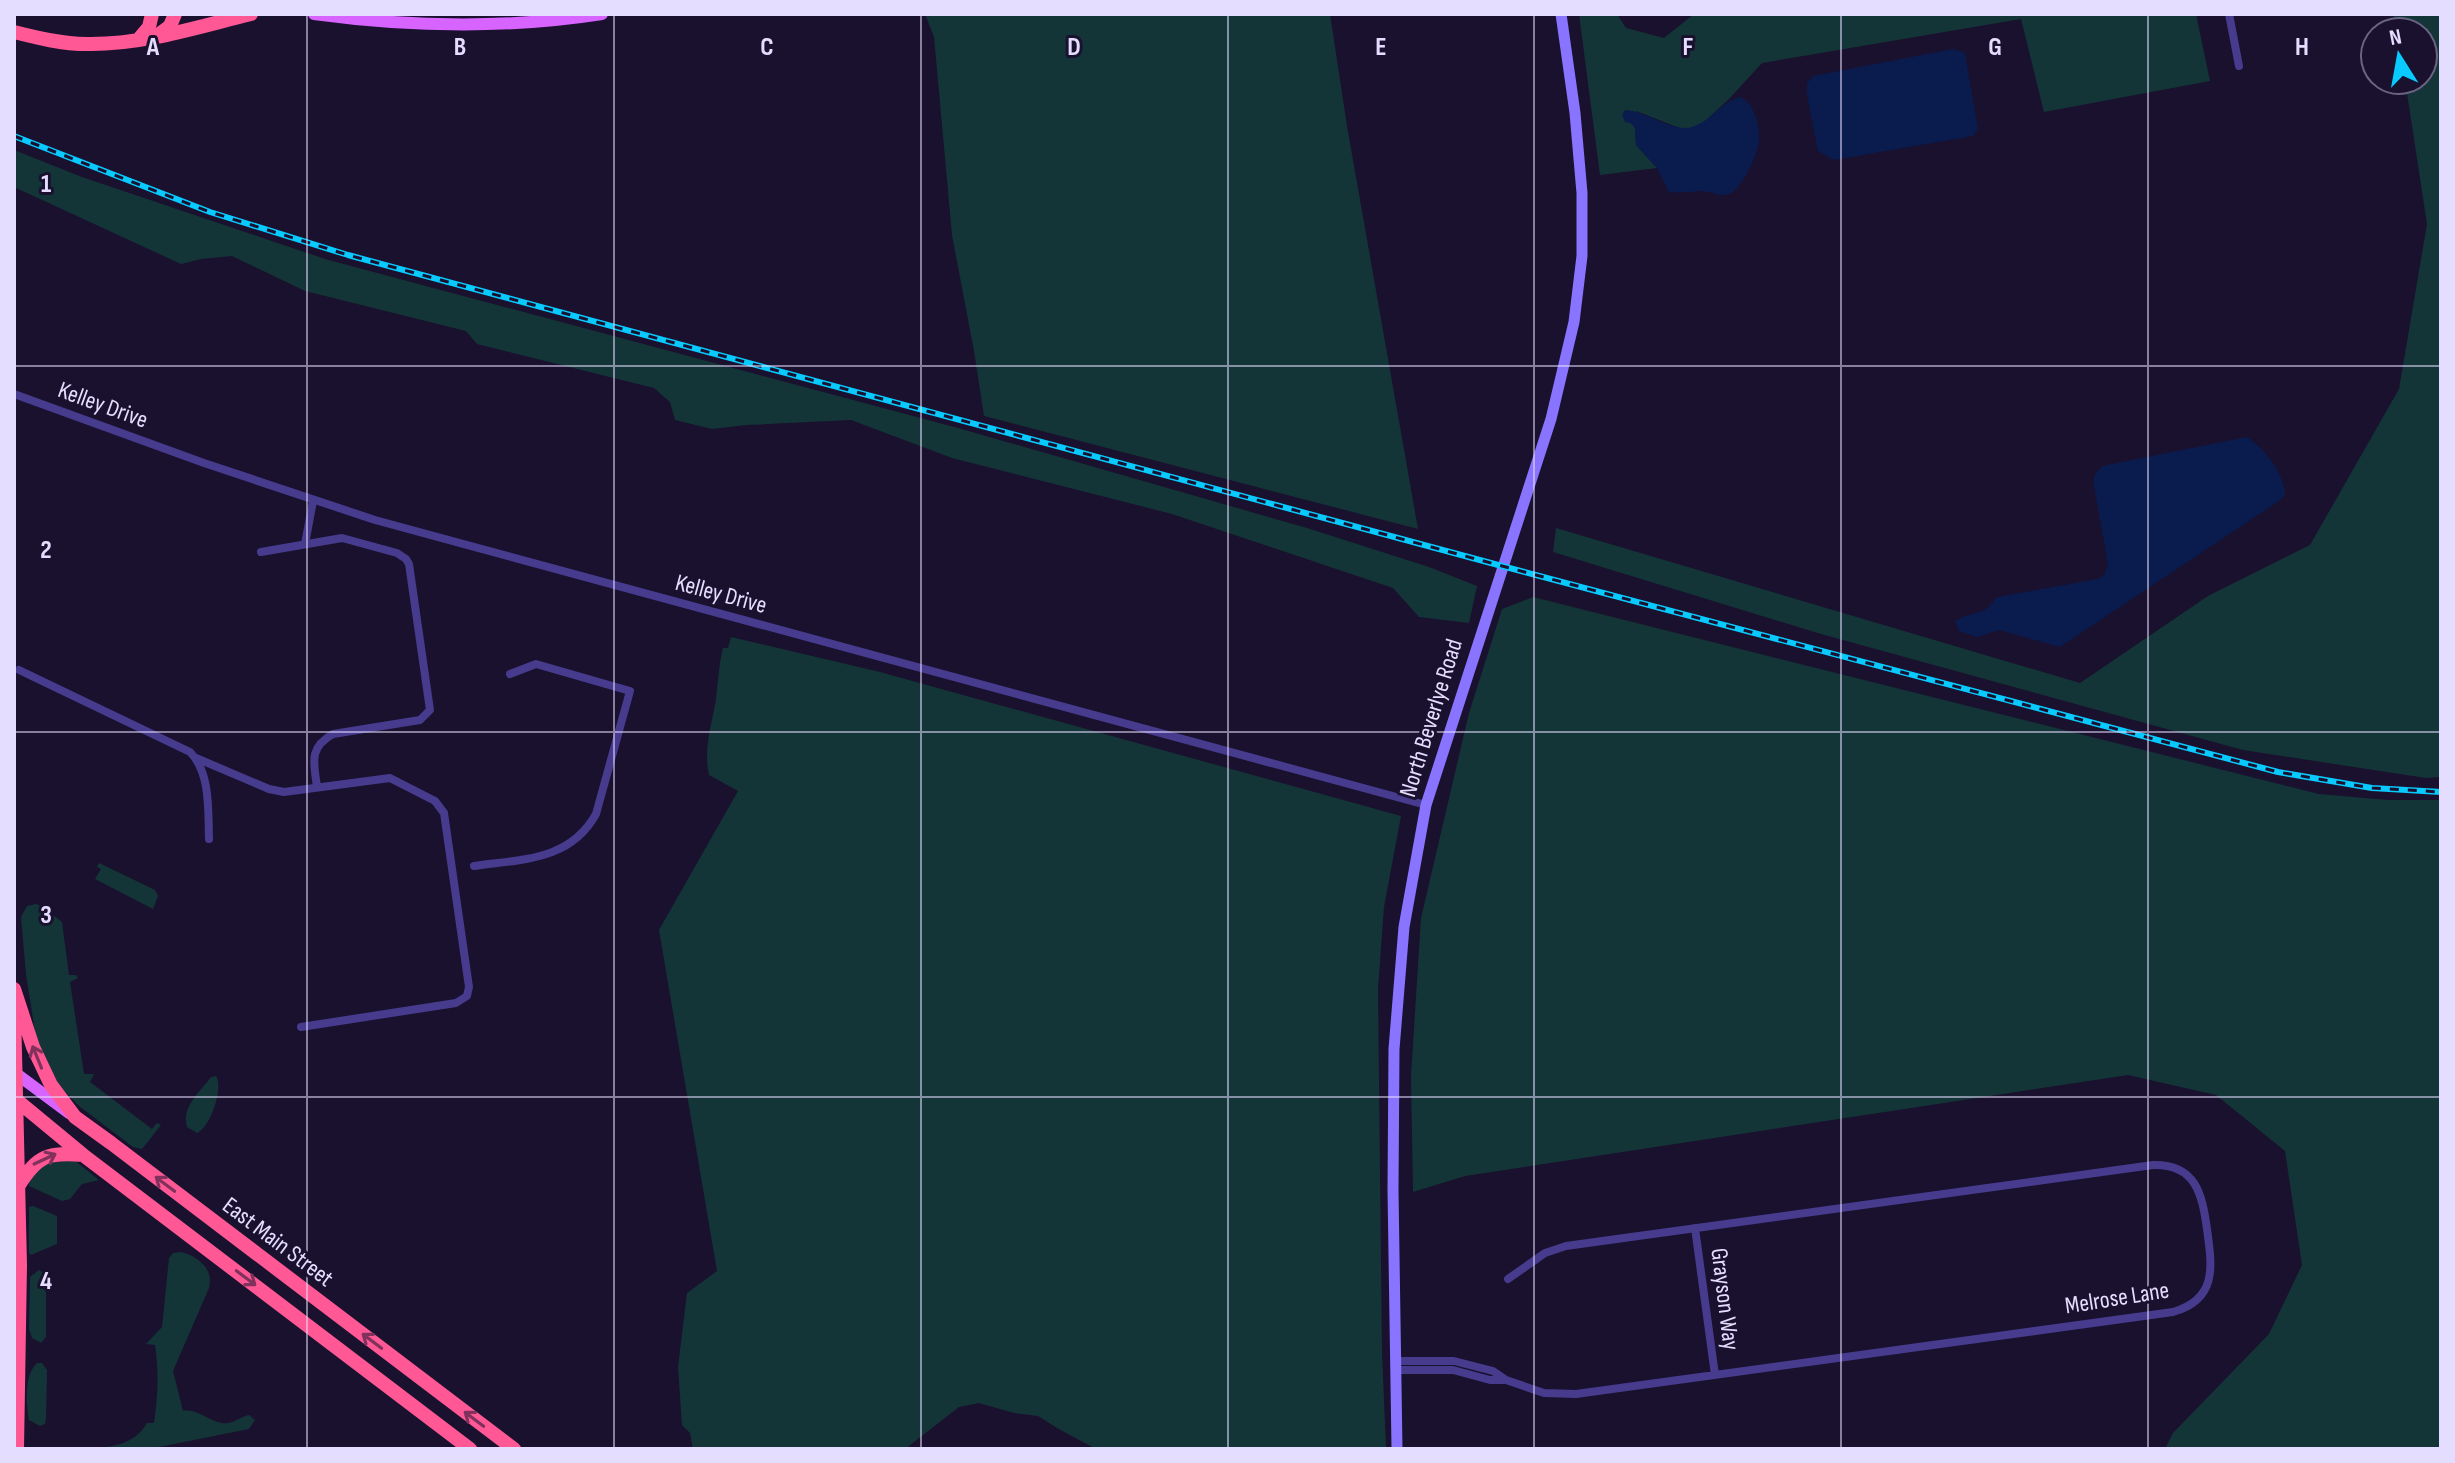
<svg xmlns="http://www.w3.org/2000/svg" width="2455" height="1463" font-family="'Sofia Sans Condensed',sans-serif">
<rect width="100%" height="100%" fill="#19112e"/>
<path fill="#143538" d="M925 14H1330L1347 126 1418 529 984 416 974 351 952 235 934 37Z
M1579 14H1617L1626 28 1664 38 1694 14H2196L2210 81 2044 112 2021 19 1762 63 1729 99 1704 122 1691 128 1682 129 1636 111 1631 123 1635 128 1636 145 1657 168 1600 175Z
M2393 14H2441V777L2426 778 2243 750 1821 634 1553 552 1556 528 2080 683 2208 596 2310 545 2399 389 2427 224 2405 80H2423V32H2397Z
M14 150 82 177 325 259 958 428 1307 528 1429 567 1477 586 1469 623 1419 617 1393 588 1172 514 952 458 851 420 746 425 712 429 675 420 670 402 654 388 477 344 466 331 305 291 232 256 201 259 181 264 14 187Z
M1533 597 2319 794 2388 800H2441V1449H2165L2173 1433 2269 1334 2302 1265 2285 1151 2216 1095 2128 1075 1465 1176 1413 1192 1411 1076 1421 918 1469 713 1502 609Z
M731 637 880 672 1401 816 1384 907 1378 989 1382 1352 1386 1449H1096L1057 1428 1038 1416 1014 1413 979 1403 959 1407 905 1449H693L690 1433 682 1425 678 1367 687 1293 717 1271 659 930 738 791 709 775C703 748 712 725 716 699 718 681 719 665 723 648H728Z
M99 863 155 890 158 896 153 909 95 879 101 869 97 867Z
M36 904 41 906 62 922 69 975H76L78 978 70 982 84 1074H94L90 1082 152 1129 157 1123 161 1125 142 1149 133 1147 79 1106 59 1086 36 1038 26 974 21 917 27 906Z
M216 1076C224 1088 210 1128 197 1133L187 1127C181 1107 200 1092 211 1077Z
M74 1160 99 1180 82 1184 70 1199 62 1201 29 1186 30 1180 43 1163Z
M33 1206 57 1216V1244L31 1255 29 1253V1207Z
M181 1252C198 1256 214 1269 209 1288L173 1371 183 1411C197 1408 208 1421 222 1423 232 1425 240 1417 249 1415L255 1420 249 1429 149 1449H86C110 1447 134 1446 147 1423H154C158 1396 159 1372 155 1345L146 1344 162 1327 169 1258 173 1253Z
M39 1270 44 1273 46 1279V1337L41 1343 32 1338 29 1329 30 1277Z
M37 1363H42L47 1370 46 1419 45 1424 40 1426 29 1420C26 1403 24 1375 37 1363Z"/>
<path fill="#0a1b4e" d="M1953 49 1965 53 1978 129 1973 136 1834 160 1818 151 1807 95V83L1813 76Z
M1740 97C1754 102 1760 126 1759 140 1759 152 1742 188 1731 193 1720 199 1712 191 1701 191 1690 192 1680 193 1669 192L1657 168 1636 145 1635 128 1631 123 1625 122 1622 115 1625 110C1646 111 1674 133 1692 127 1712 121 1720 102 1740 97Z
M2247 437C2264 448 2285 474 2285 495L2279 501 2060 647 1999 630 1977 637 1959 631 1955 621C1972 610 1983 618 1997 597L2098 579 2104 575 2108 564 2093 481 2095 474 2102 466Z"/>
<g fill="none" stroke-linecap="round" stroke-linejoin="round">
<path stroke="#473b8e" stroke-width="8" d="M2229 14 2239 66
M14 394 204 463 375 520 1426 805
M305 544 313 501
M261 552 342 538 397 553 406 559 409 564 430 710 420 720 333 734C308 748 314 763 317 787
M19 670 190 752C211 773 208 812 209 839
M196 758 269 789 284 792 390 778 435 801 444 813 469 987 467 996 456 1003 301 1027
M474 866C522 859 570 861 596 814L630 691 536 664 510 674
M1695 1228 1715 1375
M1396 1361H1454L1493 1371 1506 1380 1544 1393 1576 1394 2173 1312C2218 1299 2212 1266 2207 1229 2202 1194 2196 1164 2153 1165L1566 1246 1545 1253 1508 1279
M1396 1370H1453L1490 1380H1505"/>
<path stroke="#8874ff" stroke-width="11" d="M1397 1449 1393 1190 1394 1049 1404 927 1426 805 1551 419 1574 322 1582 256V193L1575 113 1561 14"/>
<path stroke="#d764ff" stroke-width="12" d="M314 14C410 27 506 29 602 14
M14 1072 69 1113"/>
<path stroke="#ff5895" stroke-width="14" d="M14 32C38 38 62 44 87 44 143 45 197 27 251 14
M158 35 170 26 175 14
M138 40 149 27 152 14
M14 989 33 1047 51 1085 75 1117 111 1143 514 1449
M14 1010 20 1265 17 1449
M14 1098 83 1155 470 1449
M19 1185C38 1155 48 1152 83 1155"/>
<g stroke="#09caff" stroke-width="6">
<path id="rail" d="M14 136 210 212 348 255 1502 566 2278 772 2372 788 2441 792"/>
</g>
<use href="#rail" stroke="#19112e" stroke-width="3" stroke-dasharray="9" stroke-linecap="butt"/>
</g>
<defs><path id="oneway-shaft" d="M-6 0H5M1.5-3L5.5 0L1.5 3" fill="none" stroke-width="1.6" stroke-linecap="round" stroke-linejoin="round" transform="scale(2)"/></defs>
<g stroke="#80315c">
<use href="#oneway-shaft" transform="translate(37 1057) rotate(-112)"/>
<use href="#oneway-shaft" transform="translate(45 1159) rotate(-25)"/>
<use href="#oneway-shaft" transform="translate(165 1184) rotate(-143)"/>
<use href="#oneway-shaft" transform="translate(246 1278) rotate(37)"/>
<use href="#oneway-shaft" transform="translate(372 1341) rotate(-143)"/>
<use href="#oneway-shaft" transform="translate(474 1419) rotate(-143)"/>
</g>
<path fill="none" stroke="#e5ddff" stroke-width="2" stroke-opacity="0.55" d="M307 14V1449M614 14V1449M921 14V1449M1228 14V1449M1534 14V1449M1841 14V1449M2148 14V1449M14 366H2441M14 732H2441M14 1097H2441"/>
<g text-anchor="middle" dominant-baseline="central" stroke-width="6" stroke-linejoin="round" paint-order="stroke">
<g font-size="24" fill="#e5ddff" stroke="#19112e">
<text transform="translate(103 405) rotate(20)">Kelley Drive</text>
<text transform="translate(721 594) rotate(15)">Kelley Drive</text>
<text transform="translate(1431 718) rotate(-73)">North Beverlye Road</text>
<text transform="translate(278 1242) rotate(37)">East Main Street</text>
<text transform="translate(2117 1298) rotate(-9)">Melrose Lane</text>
<text transform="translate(1725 1299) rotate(83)">Grayson Way</text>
</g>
</g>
<g font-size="26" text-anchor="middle" font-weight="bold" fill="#e5ddff" stroke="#19112e" stroke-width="6" stroke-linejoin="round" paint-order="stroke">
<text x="153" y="55">A</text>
<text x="460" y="55">B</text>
<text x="767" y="55">C</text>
<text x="1074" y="55">D</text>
<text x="1381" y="55">E</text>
<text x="1688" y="55">F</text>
<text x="1995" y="55">G</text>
<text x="2302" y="55">H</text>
<text x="46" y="192">1</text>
<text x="46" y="558">2</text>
<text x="46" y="923">3</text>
<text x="46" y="1289">4</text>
</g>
<rect width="2455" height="1463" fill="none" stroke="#e5ddff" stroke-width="32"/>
<g transform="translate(2399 56) rotate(349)"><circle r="38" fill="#19112e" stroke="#6b6382" stroke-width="2"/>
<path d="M0-6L14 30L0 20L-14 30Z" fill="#09caff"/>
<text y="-12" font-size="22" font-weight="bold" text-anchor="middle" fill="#e5ddff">N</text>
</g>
</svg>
